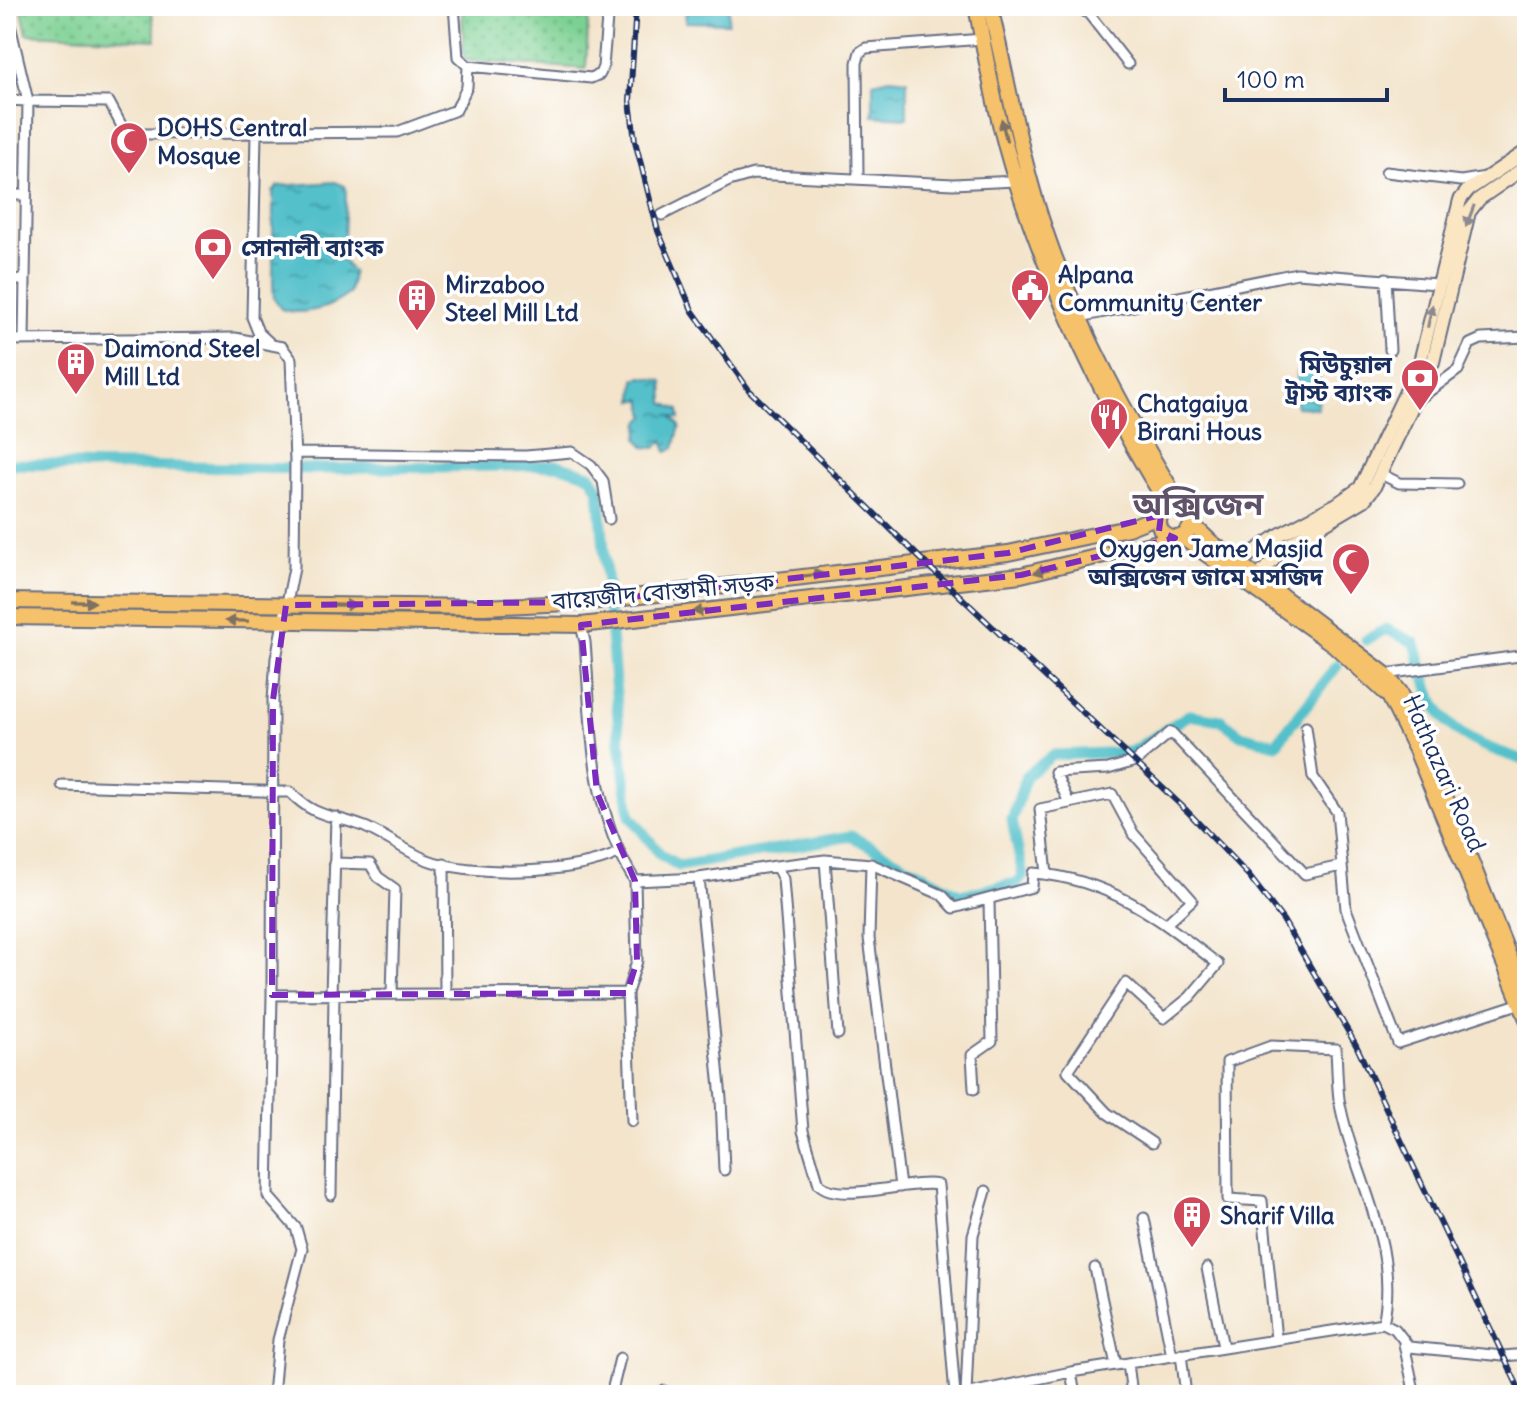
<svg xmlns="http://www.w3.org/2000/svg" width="1533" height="1401" font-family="Delius,'Noto Sans Bengali',sans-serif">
<defs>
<pattern id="grass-dots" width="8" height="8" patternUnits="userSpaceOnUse" patternTransform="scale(2)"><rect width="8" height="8" fill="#7cd092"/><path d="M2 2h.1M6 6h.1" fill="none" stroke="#65a97a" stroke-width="1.8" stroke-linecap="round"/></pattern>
<pattern id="water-ripples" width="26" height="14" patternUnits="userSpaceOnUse" patternTransform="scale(2)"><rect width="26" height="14" fill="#52c0ca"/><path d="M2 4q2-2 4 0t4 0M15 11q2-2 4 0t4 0" fill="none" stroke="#439ca7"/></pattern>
</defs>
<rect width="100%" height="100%" fill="#fff"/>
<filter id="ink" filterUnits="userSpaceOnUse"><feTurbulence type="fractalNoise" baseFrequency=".0125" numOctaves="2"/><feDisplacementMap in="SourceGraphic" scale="16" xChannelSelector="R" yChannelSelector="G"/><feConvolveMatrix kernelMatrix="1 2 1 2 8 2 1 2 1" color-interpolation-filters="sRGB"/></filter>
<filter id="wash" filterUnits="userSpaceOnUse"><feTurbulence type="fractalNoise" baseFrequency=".006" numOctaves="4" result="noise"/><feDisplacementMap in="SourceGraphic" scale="32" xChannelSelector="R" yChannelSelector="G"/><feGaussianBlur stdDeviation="1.8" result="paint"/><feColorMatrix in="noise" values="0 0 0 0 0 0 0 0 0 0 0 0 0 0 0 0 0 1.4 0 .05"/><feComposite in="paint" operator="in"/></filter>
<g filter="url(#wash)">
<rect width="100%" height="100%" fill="#f3e4cb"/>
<path fill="url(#grass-dots)" stroke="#4c8078" stroke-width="2" d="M21 6H151L156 40 27 34Z
M462 6H589L586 69 464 60Z"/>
<path fill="url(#water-ripples)" stroke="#367894" stroke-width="2" d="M674 6H729L728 23 685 22 686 13Z
M890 78 907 80V118L873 116V82Z
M335 182 345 186 346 193 343 261 353 272 349 293C333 308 302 317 281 309L274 299 273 285V192L278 186Z
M1302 363 1315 365 1320 370 1318 408 1296 407V373Z
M643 377 663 381 664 403 679 410 680 419 671 416 680 426 674 448 667 452 663 440 656 448 645 447 638 439 640 422 646 416 642 399 634 401 635 379Z"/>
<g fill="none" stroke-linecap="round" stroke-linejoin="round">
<path stroke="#52c0ca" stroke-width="11" d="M6 464 316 469 558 465 590 475 599 490 620 742 630 816 661 855 679 866 851 836 961 895 1017 883 1023 876 1012 820 1026 776 1053 755 1131 752 1189 715 1221 720 1241 735 1276 744 1337 666
M1366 640 1386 629 1415 643C1437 725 1445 735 1527 761"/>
</g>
</g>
<g filter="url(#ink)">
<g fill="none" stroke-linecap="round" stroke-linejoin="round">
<g stroke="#676e84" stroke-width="13">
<path id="minor" d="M454 6 458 57 468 66 591 78 600 74 603 67 608 6
M1077 6 1089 14 1128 64
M6 8 28 101 6 100
M256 134 252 317 258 332 271 344
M1386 172 1461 181 1486 177
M858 178 857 63 860 52 866 48 983 39
M6 195H26
M662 215 729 181 753 174 953 184 1016 181
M1386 278 1390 350
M6 280H25
M1080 317 1297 273 1437 284
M6 340 235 338 282 347 291 359 295 461 294 568 276 658 273 700 272 995
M24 340 28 101 109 102 125 132 146 134 397 132 456 110 467 87 468 66
M1416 401 1458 370 1470 344 1481 339 1527 337
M295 453 526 456 572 452 591 465 603 481 609 519
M1381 474 1399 483 1457 484
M581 625 585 642C592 727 589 807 635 881L699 878 776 866 783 879 803 1131 819 1184C840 1205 910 1179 938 1185L955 1395
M1385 674 1527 655
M1306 727 1313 777 1337 812 1346 909 1398 1043 1518 1004
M62 785 290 792C316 819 332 814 365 827 386 836 404 850 425 859 470 877 574 875 618 853
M1069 803 1055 772 1108 769 1136 761 1171 732 1305 874 1341 866
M825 860 838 1034
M334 863 370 864 378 877 395 889 392 993
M444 863 445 993
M871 864 869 938 900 1187
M776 866 825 860 871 864 942 895 954 908 1032 887 1033 873C1110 879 1159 918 1218 964L1190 997 1164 1018 1126 983 1068 1071 1107 1113 1152 1143
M1047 874 1040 809 1112 794 1133 833 1192 900 1166 924
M699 878 721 1098 724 1170
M627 993 637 961 635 881
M331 995 336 817
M974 1089 972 1055 992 1041 989 901
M331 1195 334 995
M1144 1218 1172 1356
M1095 1268 1116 1365
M1207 1268 1223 1347
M1276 1339 1262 1201 1228 1199 1227 1062 1271 1046 1336 1049C1337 1066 1337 1083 1339 1099 1352 1174 1401 1245 1383 1323
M1404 1344 1415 1395
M1181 1354 1186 1395
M1128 1363 1132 1395
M1071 1372 1075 1395
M664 1391 666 1395
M966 1394 973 1235 986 1191
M273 1395 278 1340 302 1249 296 1228 268 1196 272 995 627 993 632 1121
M611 1395 620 1358
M961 1395 1071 1372 1383 1323 1395 1329 1409 1347 1503 1356 1527 1354"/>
</g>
<g stroke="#676e84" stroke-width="16">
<path id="secondary" d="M1238 563 1279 535 1337 504 1360 488 1420 362 1460 200 1468 190 1527 151
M1258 577 1286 546 1364 500 1374 487 1433 362 1469 212 1479 199 1527 166"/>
</g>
<g stroke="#676e84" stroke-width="18">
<path id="primary" d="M6 601 484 607 590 602 1008 553 1128 528 1161 515
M6 617 581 625 1021 575 1175 538"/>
</g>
<g stroke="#676e84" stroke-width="18">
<path id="trunk" d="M976 6C987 64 998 127 1017 184 1054 298 1105 405 1169 507
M990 6C1008 82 1021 161 1047 236 1080 332 1129 421 1182 507
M1159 522a16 16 0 1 1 32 0a16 16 0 1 1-32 0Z
M1191 523 1211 542 1385 674 1400 692 1415 721 1521 986
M1182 537 1334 645 1389 696 1416 750 1527 1019"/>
</g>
<use href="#minor" stroke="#fff" stroke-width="9"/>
<use href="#secondary" stroke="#fbe6c4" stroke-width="12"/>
<use href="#primary" stroke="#f5c16b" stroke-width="14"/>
<use href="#trunk" stroke="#f5c16b" stroke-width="14"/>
<g stroke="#1b2f5e" stroke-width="6">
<path id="rail" d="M636 6 630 101 635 141 658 231 692 310 749 390 924 562 1187 811 1249 876 1283 920 1356 1045 1522 1395"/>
</g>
<use href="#rail" stroke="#fff" stroke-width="3" stroke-dasharray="9" stroke-linecap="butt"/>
</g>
<defs><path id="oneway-solid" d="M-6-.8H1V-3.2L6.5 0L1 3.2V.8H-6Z" transform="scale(2)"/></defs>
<g fill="#7d7164">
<use href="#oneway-solid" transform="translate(1004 130) rotate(-103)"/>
<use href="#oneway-solid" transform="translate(1045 570) rotate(166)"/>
<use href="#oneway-solid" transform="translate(812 575) rotate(-7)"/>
<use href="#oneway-solid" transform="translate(84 602) rotate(1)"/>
<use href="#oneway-solid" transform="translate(344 605) rotate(1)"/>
<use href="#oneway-solid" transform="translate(704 611) rotate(174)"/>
<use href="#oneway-solid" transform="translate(237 621) rotate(-179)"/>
</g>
<g fill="#8b8a91">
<use href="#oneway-solid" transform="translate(1470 216) rotate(111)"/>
<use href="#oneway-solid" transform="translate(1430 316) rotate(-78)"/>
</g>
</g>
<path fill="none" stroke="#7b2cbf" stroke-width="6" stroke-dasharray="16 10" stroke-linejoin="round" d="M1161 515 1159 531 1175 538 1021 575 581 625 597 793 635 881 637 961 627 993 272 995 273 700 286 605 590 602 1008 553Z"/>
<defs>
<g id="mosque-pin" transform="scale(2)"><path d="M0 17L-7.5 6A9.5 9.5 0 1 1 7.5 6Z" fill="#d1495b" stroke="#fff"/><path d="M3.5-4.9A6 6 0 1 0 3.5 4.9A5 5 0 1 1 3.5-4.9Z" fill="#fff"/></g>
<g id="bank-pin" transform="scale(2)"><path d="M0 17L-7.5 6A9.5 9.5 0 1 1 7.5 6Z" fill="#d1495b" stroke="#fff"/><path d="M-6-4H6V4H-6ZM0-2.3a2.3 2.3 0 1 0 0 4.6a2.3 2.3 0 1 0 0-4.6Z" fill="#fff"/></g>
<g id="civic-pin" transform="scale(2)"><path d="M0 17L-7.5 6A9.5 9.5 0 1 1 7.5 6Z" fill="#d1495b" stroke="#fff"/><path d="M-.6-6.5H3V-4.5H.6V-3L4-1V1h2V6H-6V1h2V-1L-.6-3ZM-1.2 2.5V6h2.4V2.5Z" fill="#fff"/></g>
<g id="building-pin" transform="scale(2)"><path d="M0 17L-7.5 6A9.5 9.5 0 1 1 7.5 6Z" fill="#d1495b" stroke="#fff"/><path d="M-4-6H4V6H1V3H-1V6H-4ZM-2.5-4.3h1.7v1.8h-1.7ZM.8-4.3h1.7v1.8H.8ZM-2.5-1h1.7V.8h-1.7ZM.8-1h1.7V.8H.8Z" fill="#fff"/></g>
<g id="restaurant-pin" transform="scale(2)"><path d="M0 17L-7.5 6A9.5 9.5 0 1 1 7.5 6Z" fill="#d1495b" stroke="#fff"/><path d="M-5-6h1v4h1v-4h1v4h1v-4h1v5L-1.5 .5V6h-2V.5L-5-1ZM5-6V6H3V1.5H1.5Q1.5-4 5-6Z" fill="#fff"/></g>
</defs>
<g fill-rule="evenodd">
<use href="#mosque-pin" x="129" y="141"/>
<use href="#bank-pin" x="213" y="247"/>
<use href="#civic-pin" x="1030" y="288"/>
<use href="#building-pin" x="417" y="298"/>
<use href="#building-pin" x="76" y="362"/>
<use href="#bank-pin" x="1420" y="378"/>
<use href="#restaurant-pin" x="1109" y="417"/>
<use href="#mosque-pin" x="1351" y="562"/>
<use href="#building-pin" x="1192" y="1215"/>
</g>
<g text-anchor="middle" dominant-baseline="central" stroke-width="7" stroke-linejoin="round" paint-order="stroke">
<g font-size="24" font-weight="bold" fill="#1b2f5e" stroke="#fff" text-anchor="start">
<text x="157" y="127">DOHS Central<tspan x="157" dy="28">Mosque</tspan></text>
<text x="241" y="247">সোনালী ব্যাংক</text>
<text x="1058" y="274">Alpana<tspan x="1058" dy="28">Community Center</tspan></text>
<text x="445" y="284">Mirzaboo<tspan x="445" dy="28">Steel Mill Ltd</tspan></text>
<text x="104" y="348">Daimond Steel<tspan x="104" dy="28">Mill Ltd</tspan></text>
<text x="1392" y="364" text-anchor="end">মিউচুয়াল<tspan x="1392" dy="28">ট্রাস্ট ব্যাংক</tspan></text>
<text x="1137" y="403">Chatgaiya<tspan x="1137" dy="28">Birani Hous</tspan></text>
<text x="1323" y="548" text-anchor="end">Oxygen Jame Masjid<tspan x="1323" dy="28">অক্সিজেন জামে মসজিদ</tspan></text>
<text x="1220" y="1215">Sharif Villa</text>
</g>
<g font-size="24" fill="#1b2f5e" stroke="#fff">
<text transform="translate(663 591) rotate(-5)">বায়েজীদ বোস্তামী সড়ক</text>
<text transform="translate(1445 773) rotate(66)">Hathazari Road</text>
</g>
<g font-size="32" font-weight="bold" fill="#5f5269" stroke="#fff">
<text x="1198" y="503">অক্সিজেন</text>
</g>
</g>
<rect width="1533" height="1401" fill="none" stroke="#fff" stroke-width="32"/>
<path d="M1225 88v12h162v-12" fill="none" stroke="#1b2f5e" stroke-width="4"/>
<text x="1237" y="88" font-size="24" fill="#1b2f5e" stroke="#ffffff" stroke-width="6" paint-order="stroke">100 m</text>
</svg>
